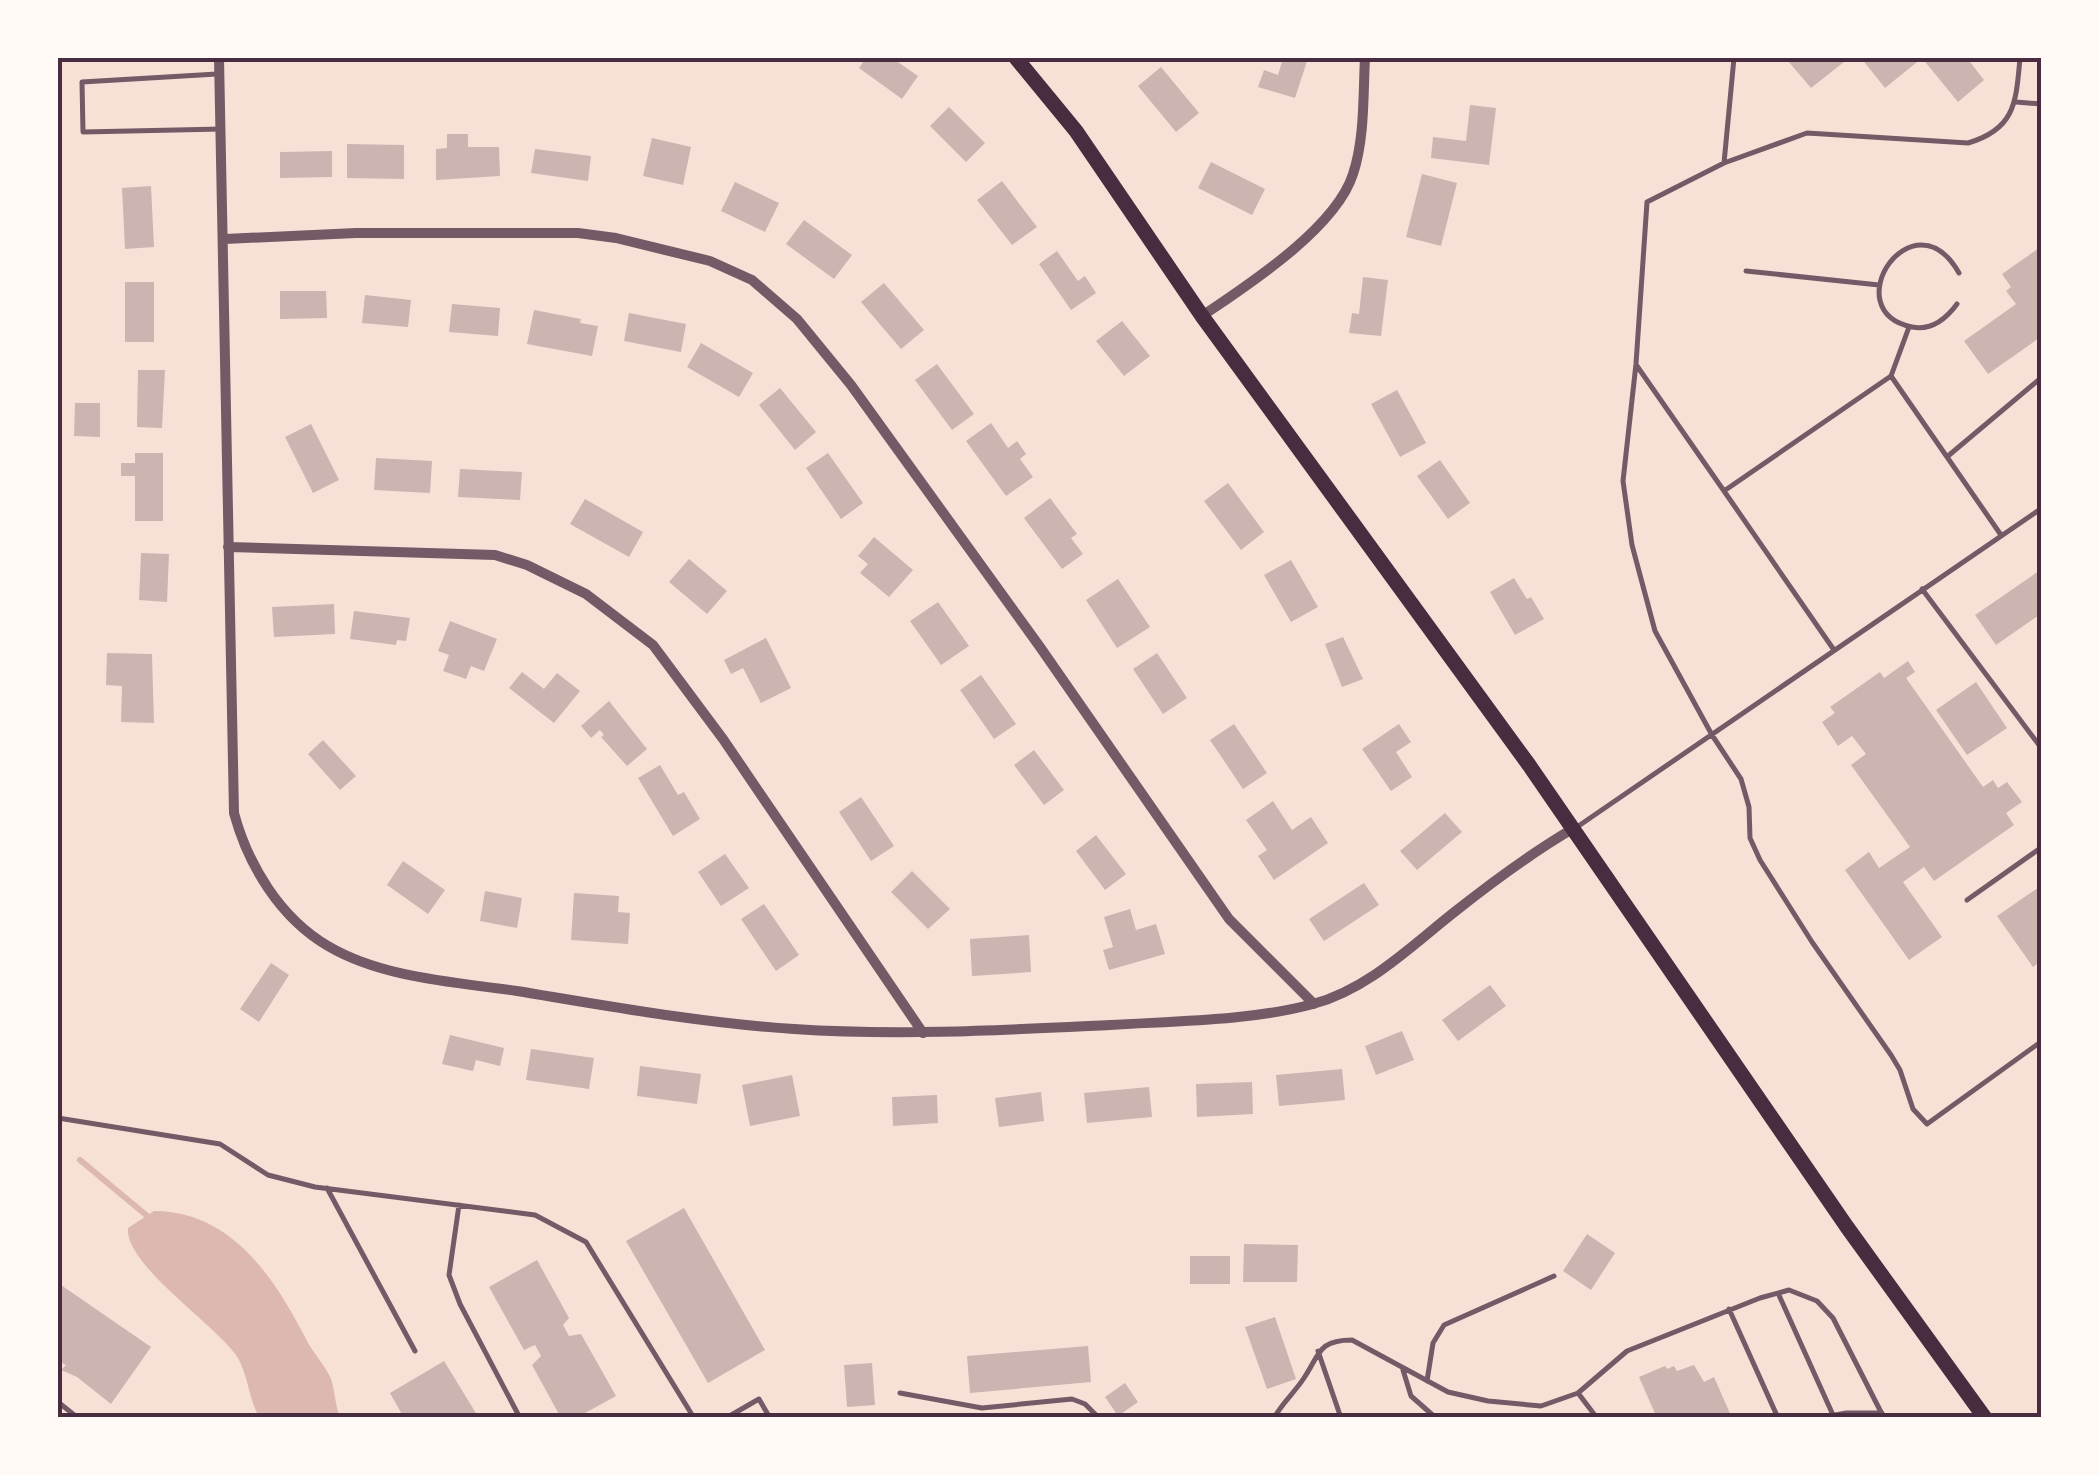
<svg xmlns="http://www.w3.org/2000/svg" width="2099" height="1475" font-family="Montserrat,sans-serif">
<rect width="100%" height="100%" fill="#f7e1d7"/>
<path fill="#dcb8b0" d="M154 1211C231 1211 274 1277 306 1339 313 1353 325 1365 331 1379 335 1391 335 1405 340 1417H259C249 1399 248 1376 238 1358 218 1326 124 1265 128 1228Z"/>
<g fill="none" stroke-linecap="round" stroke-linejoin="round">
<path stroke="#dcb8b0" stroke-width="6" d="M80 1160 152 1220"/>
</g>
<path fill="#ccb4b1" d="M866 58H892L918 76 902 99 859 68Z
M1283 58H1308L1295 98 1258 87 1264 70 1278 75Z
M1792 58H1849L1811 88 1788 61Z
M1861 58H1967L1984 80 1958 102 1922 58 1885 88Z
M1161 67 1199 113 1176 132 1138 86Z
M1470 105 1496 108 1489 165 1431 158 1433 137 1466 141Z
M949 107 985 143 966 162 930 126Z
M447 134H468V147H499L500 176 436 180V149L447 148Z
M652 138 691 147 683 185 643 176Z
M347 144 404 145V179L347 178Z
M535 149 591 156 588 181 531 173Z
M332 151V177L280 178V152Z
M1211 162 1265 189 1252 215 1198 188Z
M1422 174 1457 183 1441 246 1406 237Z
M1002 181 1037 227 1012 245 977 200Z
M735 182 779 203 765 232 721 211Z
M151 186 154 247 125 249 122 188Z
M804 220 852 255 834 279 786 244Z
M2042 246V336L1988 374 1964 341 2016 304 2006 291 2011 287 2002 274Z
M1057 251 1078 281 1085 276 1096 293 1071 310 1039 264Z
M1363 277 1388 280 1381 336 1349 333 1352 313 1359 314Z
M125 282H154V342H125Z
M884 283 924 330 901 349 861 302Z
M280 291H326L327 318 280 319Z
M365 295 411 300 408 327 362 323Z
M452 304 500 308 498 336 449 332Z
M534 310 581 319 580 323 598 326 592 356 527 344Z
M629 313 686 324 681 352 624 341Z
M1122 321 1150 356 1124 376 1096 341Z
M701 343 753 373 739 397 687 367Z
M937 364 974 414 952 430 915 380Z
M138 370H165L162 428 137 427Z
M780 388 816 432 795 450 759 405Z
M1397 390 1426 443 1400 457 1371 404Z
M75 403H100V437L74 436Z
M991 423 1008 448 1017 441 1026 454 1020 459 1033 477 1006 496 966 441Z
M311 424 339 480 313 493 285 437Z
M135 453H163V521H135V476H121V463H135Z
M828 453 863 503 841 519 806 468Z
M376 458 432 461 430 493 374 490Z
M1440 460 1470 503 1448 519 1417 476Z
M460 469 522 472 520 500 458 497Z
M1228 483 1264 532 1241 550 1204 501Z
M1050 498 1077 534 1071 538 1083 554 1062 569 1024 518Z
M585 499 643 532 629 557 570 524Z
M874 537 913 570 889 597 860 573 868 564 858 556Z
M141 553 169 554 167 602 139 600Z
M689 559 727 591 707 614 669 582Z
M1291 560 1318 607 1291 622 1264 575Z
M2042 569V613L1996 645 1975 615Z
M1514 578 1527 599 1531 597 1544 619 1515 635 1490 592Z
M1118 579 1150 627 1117 648 1086 600Z
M938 602 969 646 941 665 910 621Z
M334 604 335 634 274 637 272 607Z
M354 611 410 618 406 641 397 640 396 645 350 639Z
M450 621 497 639 484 671 471 666 466 679 443 671 449 655 438 651Z
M1343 637 1363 679 1342 687 1325 644Z
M766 638 791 688 761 703 743 668 731 674 724 660Z
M107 653 152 654 154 723 121 722 122 686 106 685Z
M1157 653 1187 698 1163 714 1133 669Z
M1908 661 1915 672 1906 678 1983 787 1993 780 1998 788 2007 782 2022 802 2006 813 2014 825 1934 881 1924 867 1903 882 1942 937 1909 960 1845 870 1869 852 1879 868 1910 847 1851 765 1866 754 1852 736 1838 746 1822 722 1835 713 1830 707 1880 672 1884 678Z
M522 672 544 689 557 673 580 691 554 723 509 688Z
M981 675 1016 724 994 739 960 690Z
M1976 682 2007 728 1967 755 1936 710Z
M609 701 647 749 627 766 601 737 604 735 600 730 591 738 581 726Z
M1234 724 1267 773 1243 789 1210 740Z
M1399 724 1411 742 1396 752 1412 777 1391 791 1362 749Z
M323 740 356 776 340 790 308 754Z
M1034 750 1064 790 1044 805 1014 765Z
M660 765 678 795 684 792 700 819 673 836 638 778Z
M861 797 894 846 871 861 839 812Z
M1273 801 1292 830 1311 817 1328 843 1274 880 1258 856 1267 850 1246 820Z
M1445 813 1462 832 1417 870 1400 851Z
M1096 835 1126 874 1105 890 1076 851Z
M725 854 749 888 721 906 698 872Z
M403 861 445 890 428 914 387 885Z
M912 871 950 909 928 929 891 892Z
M1364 883 1379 905 1324 941 1309 919Z
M2042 885V960L2033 967 1997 916Z
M485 891 522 898 517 928 480 921Z
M574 893 619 896 618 912 630 913 628 944 571 940Z
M764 904 799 955 776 971 741 919Z
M1130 909 1136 930 1156 924 1165 954 1109 970 1103 950 1113 947 1104 917Z
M1029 935 1031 972 972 976 970 939Z
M271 963 289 975 259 1022 240 1009Z
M1490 985 1506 1006 1458 1041 1442 1020Z
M1402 1031 1414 1060 1376 1075 1365 1046Z
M450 1035 504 1048 500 1066 476 1060 473 1071 442 1064Z
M531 1049 594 1058 589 1089 526 1080Z
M640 1066 701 1074 697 1104 637 1096Z
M1342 1069 1345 1100 1279 1106 1276 1075Z
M792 1075 800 1116 750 1126 742 1085Z
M1252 1082 1253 1114 1197 1117 1196 1084Z
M1149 1087 1152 1117 1087 1123 1084 1093Z
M1041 1092 1044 1121 999 1127 995 1098Z
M937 1095 938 1123 893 1126 892 1097Z
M684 1208 765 1350 708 1383 626 1241Z
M1587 1234 1615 1253 1591 1290 1563 1271Z
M1244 1244 1298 1245 1297 1282H1243Z
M1190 1256H1230V1284H1190Z
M537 1260 569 1318 563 1325 569 1336 581 1334 616 1396 576 1418H561L532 1365 541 1356 535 1345 524 1350 489 1287Z
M58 1283 151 1347 111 1404 77 1377 61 1370 66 1365 58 1361Z
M1275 1317 1296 1379 1267 1389 1245 1327Z
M1088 1346 1091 1382 970 1393 967 1356Z
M444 1361 479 1418H404L390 1393Z
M872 1363 875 1405 847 1407 844 1365Z
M1694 1365 1704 1382 1714 1377 1732 1418H1657L1639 1377 1665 1366 1667 1369 1674 1366 1677 1371Z
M1125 1383 1138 1402 1118 1416 1105 1397Z"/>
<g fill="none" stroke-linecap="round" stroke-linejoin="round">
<path stroke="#755966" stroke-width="5" d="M2020 58C2016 101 2016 129 1968 143L1807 133 1724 163 1647 202 1636 364 1623 481 1632 545 1655 631 1712 735 1741 779 1749 807 1750 838 1760 860 1812 942 1891 1055 1900 1070 1913 1109 1927 1124 2042 1041
M217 74 82 82 83 132 222 129
M2016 102 2042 104
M1724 163 1734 58
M1746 271 1879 285
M1957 304C1946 319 1932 331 1912 327 1834 311 1913 192 1959 273
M2041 345 2042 346
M1637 366 1724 491
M1891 376 1909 327
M1948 456 2042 377
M1922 589 2042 749
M1834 650 1724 491 1891 376 2001 535
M1577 827 2042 508
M1967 900 2042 847
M58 1118 220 1144 268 1175 315 1187 535 1215 586 1242 694 1418
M327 1188 415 1351
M459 1205 449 1275 460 1304 520 1418
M1778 1293 1833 1415
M1729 1309 1778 1418
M1318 1351 1341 1418
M1403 1370 1411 1396 1436 1418
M1427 1381 1433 1343 1444 1325 1554 1276
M900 1393 982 1408 1072 1399 1085 1404 1099 1418
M58 1402 78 1418
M726 1418 759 1399 770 1418
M1274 1418C1282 1403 1295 1392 1304 1378 1320 1354 1318 1340 1352 1340L1448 1392 1488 1401 1541 1406 1578 1393
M1597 1418 1578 1393 1627 1351 1760 1298 1789 1290 1817 1301 1833 1318 1884 1418
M1819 1418 1846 1413H1882"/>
<path stroke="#755966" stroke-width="10" d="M219 58 234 813C248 865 280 918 328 946 382 978 455 982 517 991 608 1006 701 1023 794 1029 899 1036 1005 1030 1110 1025 1175 1021 1251 1021 1313 1004 1369 989 1412 945 1457 910 1495 880 1533 852 1574 828
M225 239 356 233H578L616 238 710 261 752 280 797 319 851 385 1040 647 1229 919 1314 1004
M1202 316C1248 285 1336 228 1353 174 1365 138 1363 94 1365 58
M228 547 495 555 527 565 586 594 653 645 723 739 923 1033"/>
<path stroke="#4a2c40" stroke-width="15" d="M1016 58 1076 131 1202 316 1529 765 1847 1227 1985 1418"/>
</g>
<rect width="2099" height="1475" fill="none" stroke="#fffaf5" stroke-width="120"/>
<rect x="60" y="60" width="1979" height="1355" fill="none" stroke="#4a2c40" stroke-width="4"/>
</svg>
